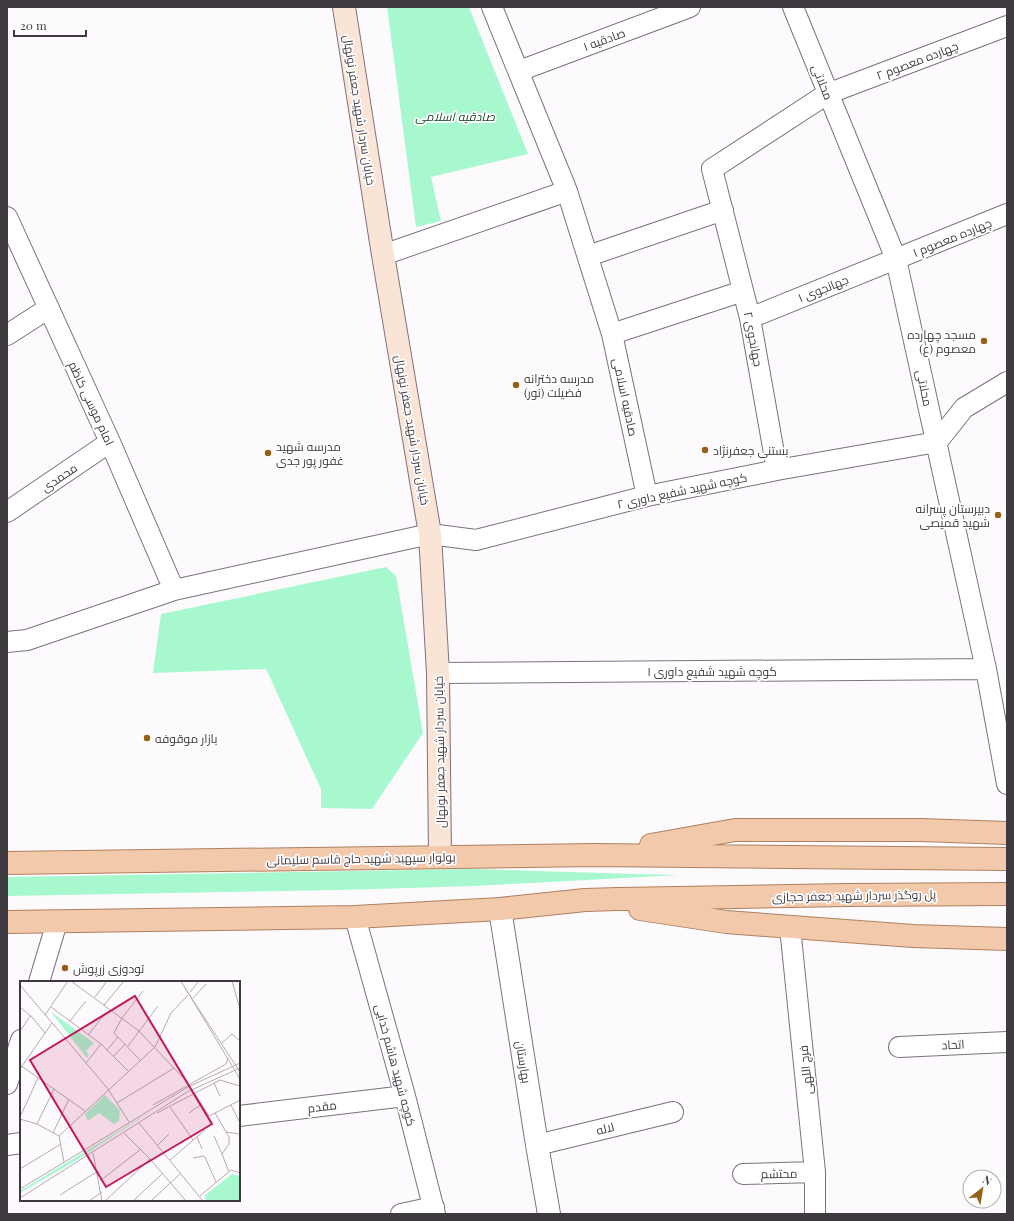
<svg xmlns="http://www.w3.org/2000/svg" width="1014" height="1221" font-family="'Playfair Display',Cairo,serif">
<rect width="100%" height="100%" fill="#fdfafd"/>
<path fill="#a7f8cf" d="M387 7H469L528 154 431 177 441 221 416 227Z
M386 567 396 576 423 733 372 809 321 808V789L266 669 153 673 161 614Z
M472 869C541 871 610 874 679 875L475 886 341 890 7 896V877Z"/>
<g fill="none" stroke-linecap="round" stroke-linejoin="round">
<g stroke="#7b717e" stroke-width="22">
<path id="minor" d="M492 7 567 191 612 334 647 496
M793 7 896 259 986 669 1007 784
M519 71 690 7
M7 217 110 442 174 590
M383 255 567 191
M588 256 723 210
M750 318 1007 214
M612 334 743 291
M7 335 49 308
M777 470 750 318 712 169 827 94 1007 26
M7 512 110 442
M7 642 27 640 174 590 430 534 476 540 647 496 777 470 937 442 964 408 1007 382
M438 673 986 669
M355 917 405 1096 435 1214
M790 927 815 1172V1214
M39 982 57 922
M899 1047 1007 1042
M7 1084 21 1040
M239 1116 405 1096
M7 1145 21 1143
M537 1145 673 1112
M743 1174 815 1172
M401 1214 434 1207"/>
</g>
<g stroke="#7b717e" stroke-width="24">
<path id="tertiary" d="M500 909 537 1145 549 1214"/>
</g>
<g stroke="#7b717e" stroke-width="24">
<path id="secondary" d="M344 7 383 255 430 534 438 673 440 857"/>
</g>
<g stroke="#ae8060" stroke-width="24">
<path id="primary" d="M651 845 735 830H921L1007 833
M7 863 594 855 1007 859
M640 909 726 922 913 936 1007 939
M7 922 355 917 500 909 585 900 618 899 847 895 1007 894"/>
</g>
<use href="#minor" stroke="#fff" stroke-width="20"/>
<use href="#tertiary" stroke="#fff" stroke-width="22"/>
<use href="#secondary" stroke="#f9e4d5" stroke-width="22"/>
<use href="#primary" stroke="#f2c9aa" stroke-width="22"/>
</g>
<g fill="#946014" stroke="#fff" stroke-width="1.5">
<circle cx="984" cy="341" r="4"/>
<circle cx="516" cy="385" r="4"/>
<circle cx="705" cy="450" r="4"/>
<circle cx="268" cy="453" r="4"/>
<circle cx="998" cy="515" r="4"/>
<circle cx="147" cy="738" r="4"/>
<circle cx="65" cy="968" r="4"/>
</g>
<g text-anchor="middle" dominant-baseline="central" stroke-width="3.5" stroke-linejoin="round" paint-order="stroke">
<g font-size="12" fill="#3f3a40" stroke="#fff">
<text transform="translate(604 39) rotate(-20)">صادقیه ۱</text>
<text transform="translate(917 60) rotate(-21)">چهارده معصوم ۲</text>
<text transform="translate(823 82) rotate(68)">محلاتی</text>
<text transform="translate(360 110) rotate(81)">خیابان سردار شهید جعفر نونهال</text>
<text transform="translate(952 237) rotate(-22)">چهارده معصوم ۱</text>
<text transform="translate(823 288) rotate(-22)">جهانجوی ۱</text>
<text transform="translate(754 339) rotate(79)">جهانجوی ۲</text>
<text transform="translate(925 388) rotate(78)">محلاتی</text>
<text transform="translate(626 397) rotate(78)">صادقیه اسلامی</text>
<text transform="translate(92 403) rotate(65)">امام موسی کاظم</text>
<text transform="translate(413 430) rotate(80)">خیابان سردار شهید جعفر نونهال</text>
<text transform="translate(59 477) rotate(-34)">محمدی</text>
<text transform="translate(682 490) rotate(-12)">کوچه شهید شفیع داوری ۲</text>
<text x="712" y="671">کوچه شهید شفیع داوری ۱</text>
<text transform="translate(439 752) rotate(-91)">خیابان سردار شهید جعفر نونهال</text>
<text transform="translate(361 858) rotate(-1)">بولوار سپهبد شهید حاج قاسم سلیمانی</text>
<text transform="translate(854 895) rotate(-1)">پل روگذر سردار شهید جعفر حجازی</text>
<text transform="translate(953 1044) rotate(-3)">اتحاد</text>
<text transform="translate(524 1062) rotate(81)">بهارستان</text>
<text transform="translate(396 1065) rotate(75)">کوچه شهید هاشم خدایی</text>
<text transform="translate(805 1070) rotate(-96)">فرج اللهی</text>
<text transform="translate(322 1106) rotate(-7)">مقدم</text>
<text transform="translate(605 1128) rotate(-14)">لاله</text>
<text transform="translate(779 1173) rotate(-1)">محتشم</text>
</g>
<g font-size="12" font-style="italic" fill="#123c2a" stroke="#fff">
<text x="455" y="116">صادقیه اسلامی</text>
</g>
<g font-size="12" fill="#3f3a40" stroke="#fff" text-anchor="start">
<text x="976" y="334" text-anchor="end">مسجد چهارده<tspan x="976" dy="14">معصوم (ع)</tspan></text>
<text x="524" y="378">مدرسه دخترانه<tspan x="524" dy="14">فضیلت (نور)</tspan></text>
<text x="276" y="446">مدرسه شهید<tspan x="276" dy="14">غفور پور جدی</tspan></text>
<text x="713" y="450">بستنی جعفرنژاد</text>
<text x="990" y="508" text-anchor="end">دبیرستان پسرانه<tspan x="990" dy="14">شهید قمیصی</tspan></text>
<text x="155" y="738">بازار موقوفه</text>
<text x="73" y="968">تودوزی زرپوش</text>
</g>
</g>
<g transform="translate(20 981)">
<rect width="220" height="220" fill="#fdfafd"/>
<path d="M31 31 74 62 66 70 69 74 67 77ZM85 114 100 129 99 140 94 143 79 132 68 140 65 133ZM135 128 55 180 0 212V210Z" fill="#a7f8cf"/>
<path d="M212 193 220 195V220H187L184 215Z" fill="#a7f8cf"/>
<path fill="none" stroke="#b1adb1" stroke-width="1" d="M51 0 119 50 168 102M161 0 220 98M212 0 220 28M0 4 88 108 109 141M165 7 220 91M170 11 179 0M75 16 87 0M173 17 186 3M84 24 104 0M0 26 12 36 25 52M31 26 81 63 108 90M25 34 48 0M50 40 66 20M0 50 11 34M68 54 84 34M202 62 212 53 220 60M108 65 138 25M87 69 98 56M94 75 105 63M120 79 94 52 102 37 123 10M66 82 81 63M0 84 65 130M0 88 32 42M194 102 200 115M175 113 189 135 195 132M97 122 154 87M133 124 206 83 208 77M211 124 219 140M150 126 173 159M137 132 200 99 220 105M169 132 182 123M0 136 18 97M0 138 17 143 39 155 44 181M119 142 183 220M17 143 34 108M206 151 219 153M33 152 49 118M104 152 130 178 166 220M39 155 135 66 151 32 168 14M194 155 202 173M177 156 182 168M137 165 149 153M73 172 82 220M173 177 183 175 185 176 196 201M150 179 185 149M0 188 41 163M209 191 202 173 209 163V156L195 132 220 119M80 200 121 168M0 208 168 106 220 82M40 214 78 190M180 215 211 189 220 192M0 217 167 111 220 87M69 220 82 211M85 220 130 178M113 220 143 192M131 220 161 192"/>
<path fill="#c2185b" fill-opacity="0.15" stroke="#c2185b" stroke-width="2" d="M115 15 192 143 86 206 10 79Z"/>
<rect width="220" height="220" fill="none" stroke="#3f3a40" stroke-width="2"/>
</g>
<rect width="1014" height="1221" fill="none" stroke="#3f3a40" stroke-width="16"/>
<g transform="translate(982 1189) rotate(31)"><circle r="19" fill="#ffffff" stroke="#b2b0b3"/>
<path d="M0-3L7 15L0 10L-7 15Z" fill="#946014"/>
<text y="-6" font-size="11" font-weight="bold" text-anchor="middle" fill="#3f3a40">N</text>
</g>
<path d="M14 30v6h72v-6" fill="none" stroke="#3f3a40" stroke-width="2"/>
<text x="20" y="30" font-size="12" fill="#3f3a40" stroke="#ffffff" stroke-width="3" paint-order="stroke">20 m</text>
</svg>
